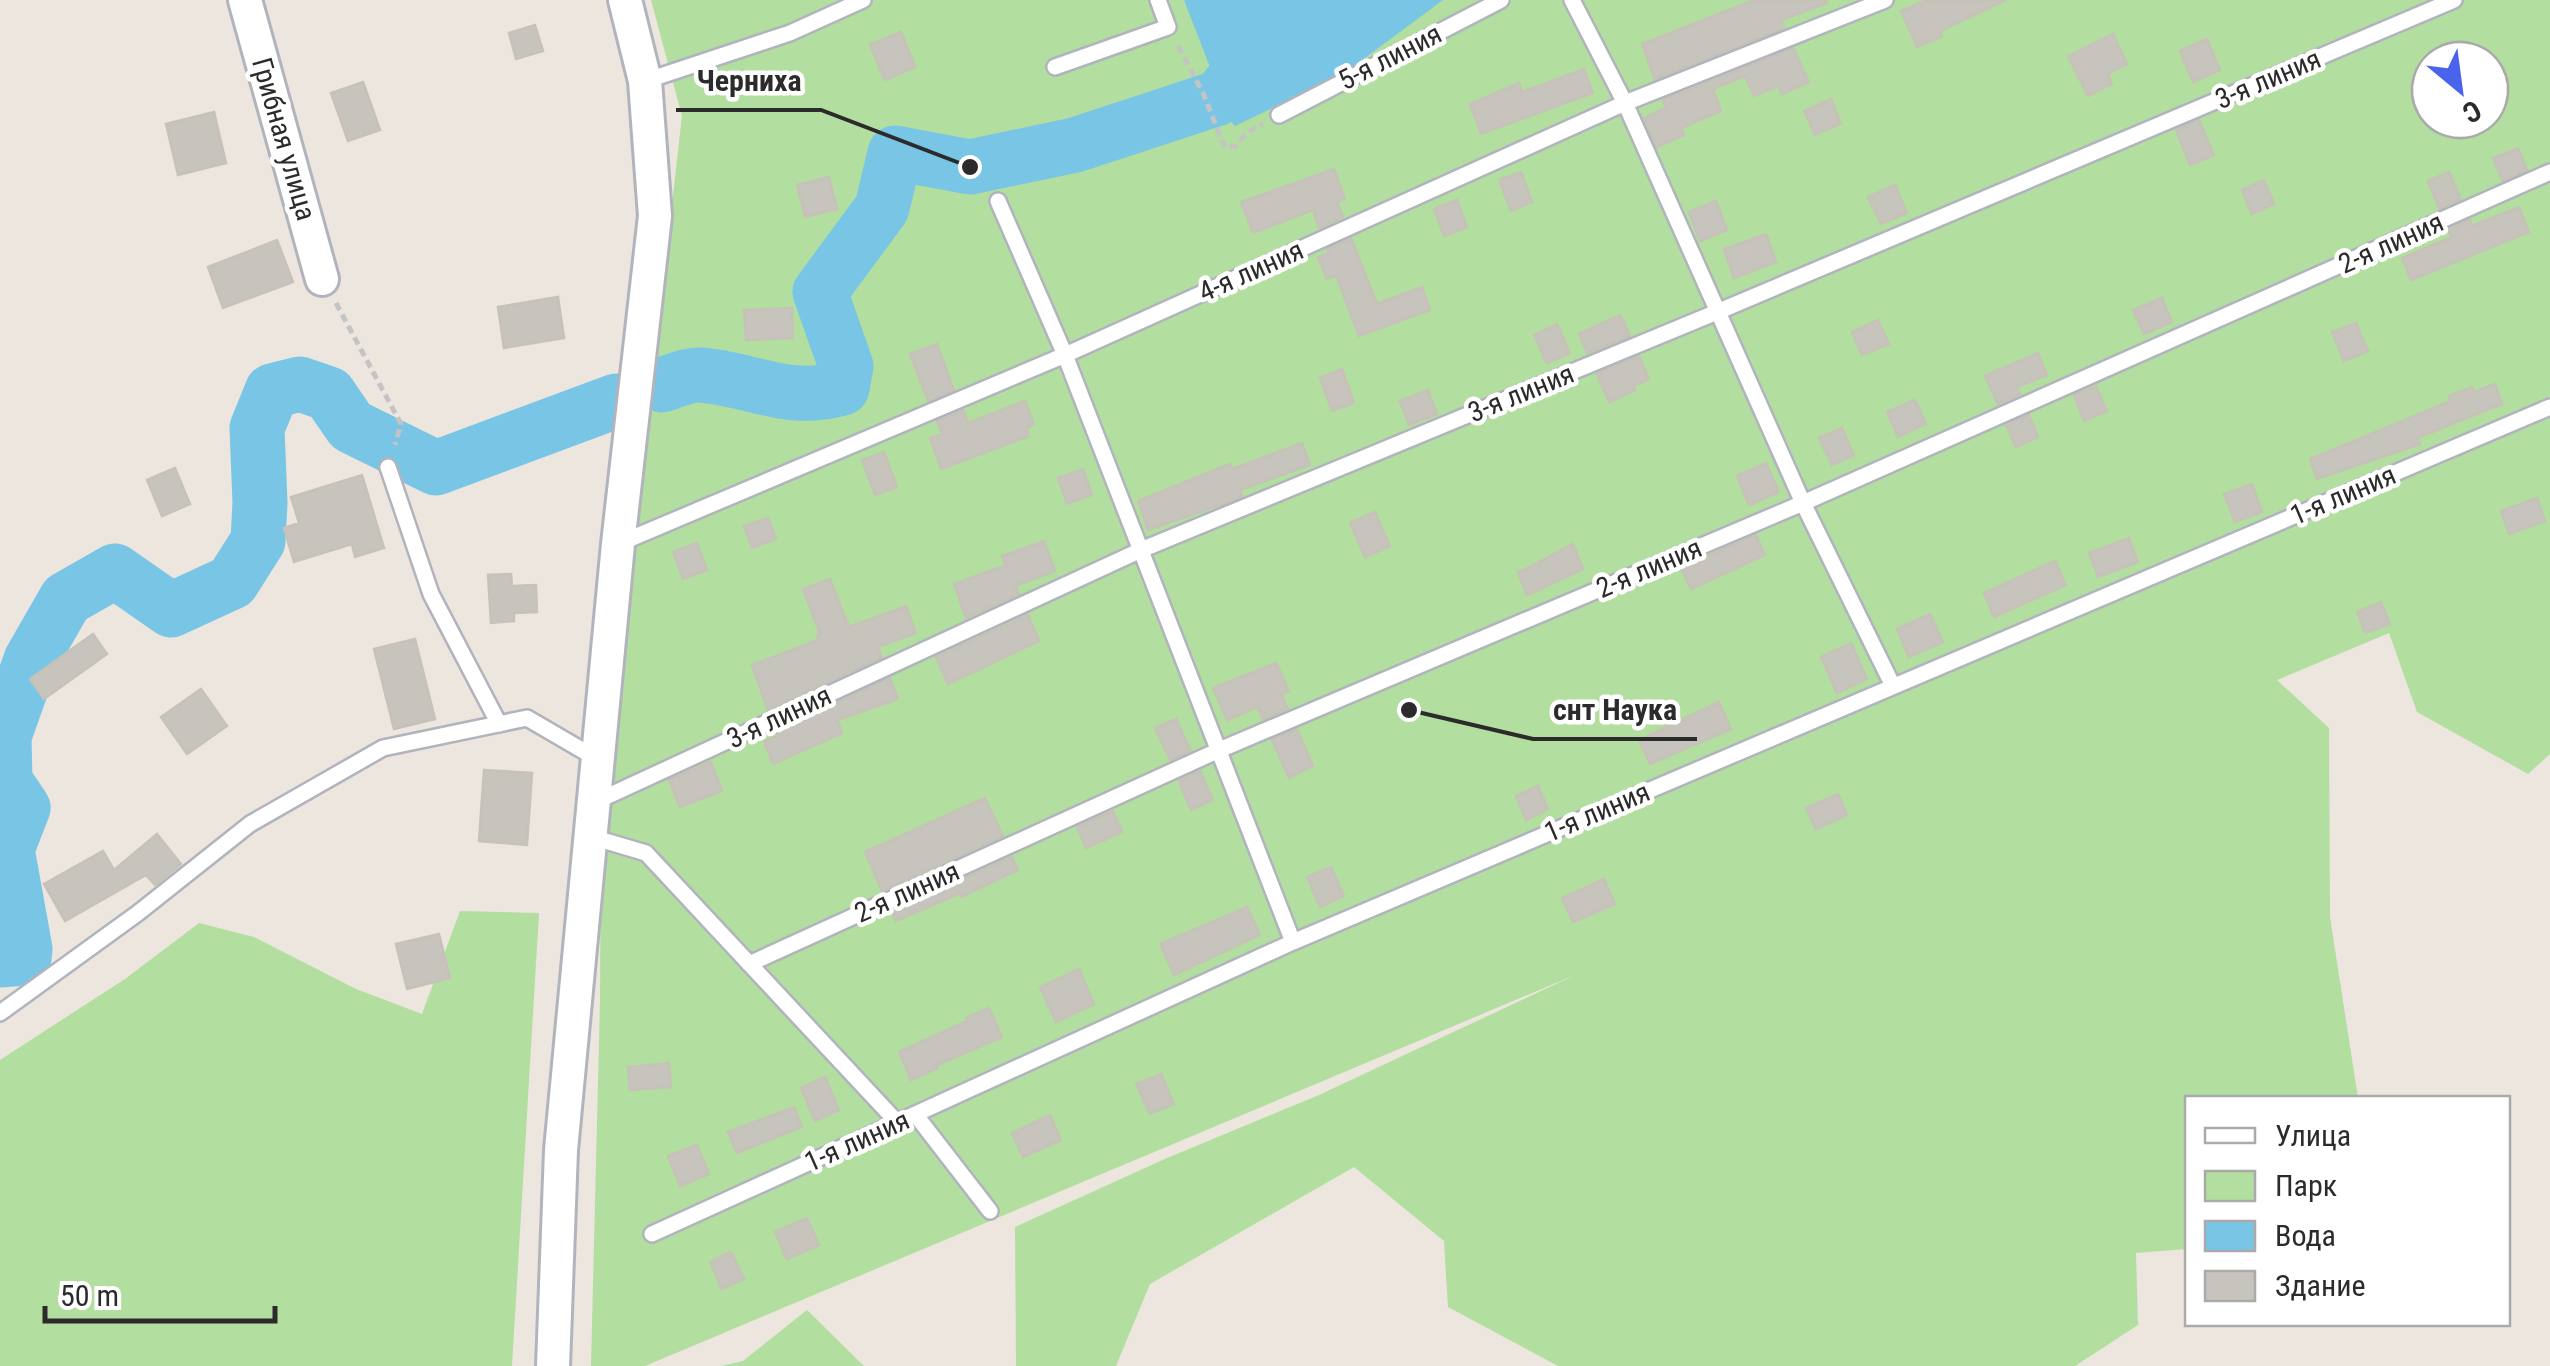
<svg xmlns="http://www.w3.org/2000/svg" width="2550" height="1366" font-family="'Roboto Condensed',sans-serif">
<rect width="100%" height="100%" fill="#ece6de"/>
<path fill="#b2de9f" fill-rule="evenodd" d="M651 0H2550V754L2528 774 2417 712 2389 633 2277 680 2329 728 2330 917 2358 1098H2188L2187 1249 2136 1253 2138 1325 2075 1366H1558L1448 1307 1444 1241 1354 1167 1150 1284 1116 1366H1016L1015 1227 1167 1158 1319 1095 1575 975 645 1366H591L600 1002 601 786 634 540 682 116ZM2430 60H2490V120H2430Z
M460 911 539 913 512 1366H0V1060L125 979 199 923 254 937 356 989 422 1014Z
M807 1310 864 1366H721L743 1361Z"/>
<path fill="#79c5e6" d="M1184 0H1443L1342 75 1235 126 1221 110 1215 80Z"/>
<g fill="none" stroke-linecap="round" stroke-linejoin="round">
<path stroke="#79c5e6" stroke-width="55" d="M662 385C674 381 689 374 701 375 752 379 787 404 842 388L846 366 820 292 882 208 895 153 970 167 1075 145 1218 98 1303 0
M0 960 24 958 25 949 7 849 23 808 5 781 4 736 31 660 66 599 115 571 171 610 232 582 258 541 260 503 257 428 272 391 300 384 329 394 351 426 436 468 616 401"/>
</g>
<path fill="#c7c3bd" stroke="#c7c2b8" stroke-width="2.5" d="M1754 0H1826L1827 3 1781 20 1784 28 1655 79 1642 44Z
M1927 0H2006L1940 31 1942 36 1917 47 1901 11Z
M535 25 543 51 516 59 509 33Z
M901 32 915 67 885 80 870 45Z
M2113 34 2127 64 2108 74 2112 84 2088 96 2068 56Z
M2207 39 2220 70 2193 82 2180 51Z
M1793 48 1809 82 1782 94 1778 86 1754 96 1745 76 1713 89 1721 111 1681 128 1684 135 1657 147 1644 118 1666 108 1663 100Z
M1584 69 1593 93 1481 134 1470 104 1519 83 1522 92Z
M363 82 380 130 348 141 331 93Z
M1831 99 1841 123 1815 135 1804 111Z
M214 112 226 163 178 175 166 124Z
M2199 120 2214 155 2190 165 2176 130Z
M2518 148 2527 170 2503 181 2493 158Z
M1334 169 1345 199 1337 202 1343 217 1319 228 1313 210 1253 233 1241 202Z
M1521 172 1532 202 1511 211 1499 180Z
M2449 172 2461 199 2439 209 2428 181Z
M829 177 837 209 805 217 797 185Z
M2264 180 2274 204 2252 214 2242 190Z
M1895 185 1907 213 1881 224 1868 197Z
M1457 200 1467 227 1444 236 1434 209Z
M1716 201 1727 230 1700 241 1689 212Z
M2519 207 2529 232 2411 280 2402 258 2452 237 2448 229 2470 220 2472 226Z
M1766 234 1776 262 1734 278 1724 249Z
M1351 238 1377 304 1422 287 1430 310 1359 336 1336 275 1327 279 1318 257 1329 253 1327 249Z
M277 240 293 282 223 308 208 267Z
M558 297 564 338 504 348 498 307Z
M2162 298 2172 322 2144 334 2133 310Z
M792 308 793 338 746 340 744 310Z
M1620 315 1630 336 1587 353 1579 334Z
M1878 320 1889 344 1862 355 1852 332Z
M2356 323 2368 351 2344 361 2332 332Z
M1557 324 1570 353 1547 363 1534 335Z
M937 344 954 390 928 401 910 354Z
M2038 353 2047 375 2017 387 2020 394 1998 404 1985 376Z
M1639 356 1649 379 1634 386 1635 390 1609 402 1597 374Z
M1342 369 1354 403 1332 411 1320 378Z
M2495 384 2502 404 2417 438 2420 444 2317 479 2310 459 2451 401 2449 396 2472 387 2474 392Z
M2096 386 2107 411 2084 421 2074 395Z
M1428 390 1437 414 1409 425 1400 401Z
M1915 400 1926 424 1898 437 1887 412Z
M1025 401 1034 425 1026 428 1029 436 941 469 930 438 942 434 937 421 963 410 968 423Z
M2029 415 2038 437 2016 447 2006 425Z
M1842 428 1854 455 1832 465 1819 438Z
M1302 443 1310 465 1240 490 1242 496 1223 504 1148 530 1138 501 1230 464 1232 469Z
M884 452 897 487 875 495 862 460Z
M1766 463 1779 492 1749 505 1737 476Z
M175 468 190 504 162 516 147 480Z
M1083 469 1092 495 1067 504 1058 478Z
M362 475 384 548 355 557 352 544 294 562 284 528 299 523 291 497Z
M2252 484 2262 512 2235 522 2224 494Z
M2537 498 2545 521 2509 534 2501 511Z
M1375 512 1390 546 1365 557 1350 523Z
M768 518 776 539 752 548 744 526Z
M1756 535 1765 555 1691 589 1681 568Z
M2129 538 2138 562 2098 577 2089 553Z
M1044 541 1055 571 1015 586 1019 594 966 618 954 584 1006 565 1007 568 1002 556Z
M697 543 707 570 683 579 673 552Z
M1573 544 1583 569 1527 595 1518 573Z
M2055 561 2066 585 1994 617 1984 593Z
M511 574 512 586 536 585 537 612 514 613V621L491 623 488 575Z
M830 579 849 627 906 606 916 633 878 647 882 657 768 710 752 665 818 640 817 635 820 634 803 589Z
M2381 602 2390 624 2365 633 2357 612Z
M1930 614 1943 642 1909 657 1897 629Z
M1028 615 1039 641 948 684 936 657Z
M93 634 107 654 44 699 30 679Z
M415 639 435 719 394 729 374 649Z
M1851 643 1867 679 1837 693 1821 657Z
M1276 663 1289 691 1281 694 1288 709 1263 719 1257 707 1227 720 1213 688Z
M890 678 898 699 837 720 842 733 773 764 764 741 778 736 776 731Z
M201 689 227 726 187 754 161 717Z
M1719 702 1731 729 1650 764 1639 740Z
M1176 719 1191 751 1170 760 1155 728Z
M1297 729 1313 766 1289 778 1272 740Z
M711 762 722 791 680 807 669 780Z
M484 770 532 773 527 845 479 841Z
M1200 771 1213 800 1191 810 1179 781Z
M1538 786 1548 809 1526 820 1516 796Z
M1838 794 1847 815 1816 829 1806 808Z
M985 798 1003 836 882 891 865 852Z
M1113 811 1122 832 1086 848 1077 827Z
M157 834 181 864 155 885 146 875 65 921 44 884 103 851 114 870Z
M1012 857 1018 870 961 897 960 893 896 921 892 911Z
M1331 867 1344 896 1320 907 1307 877Z
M1604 879 1615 904 1573 922 1562 898Z
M1247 907 1260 935 1174 975 1160 944Z
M439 934 450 978 407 989 396 944Z
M1079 969 1094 1004 1056 1022 1040 987Z
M989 1008 1002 1037 937 1065 938 1068 911 1080 899 1052 967 1021 966 1018Z
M669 1063 671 1087 630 1090 628 1067Z
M1161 1074 1174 1104 1150 1114 1136 1084Z
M825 1077 839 1110 815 1121 801 1088Z
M794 1107 802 1127 737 1153 728 1132Z
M1050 1115 1061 1140 1023 1157 1012 1133Z
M697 1145 709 1174 680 1186 668 1156Z
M807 1218 819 1245 787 1259 775 1232Z
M731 1252 744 1279 722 1289 710 1262Z"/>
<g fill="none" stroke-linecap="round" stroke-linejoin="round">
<g stroke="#b1b4bd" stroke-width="20">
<path id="lane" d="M1572 0 1625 103 1803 503 1893 686
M1055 67 1168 27 1158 0
M645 81 790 33 863 0
M1279 115 1501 0
M998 201 1065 355 1293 942
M388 467 431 594 499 724
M618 544 1065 355 1625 103 1885 0
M595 802 1141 550 1717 312 2454 0
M592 837 646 853 897 1122
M749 964 1217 751 1803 503 2550 172
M0 1013 138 913 250 824 383 748 527 718 599 760
M915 1114 990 1211
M652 1234 1293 942 2550 407"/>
</g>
<g stroke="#b1b4bd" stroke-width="38">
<path id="street" d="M245 0 322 279
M553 1366 561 1150 618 544 655 216 645 81 625 0"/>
</g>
<path stroke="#c4c4c4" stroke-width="5" stroke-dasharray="8 5" stroke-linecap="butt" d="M1178 46 1203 93 1225 148 1236 146 1246 133 1263 124
M336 303 401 424 395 445"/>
<use href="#lane" stroke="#fff" stroke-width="15"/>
<use href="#street" stroke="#fff" stroke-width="32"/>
</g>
<g text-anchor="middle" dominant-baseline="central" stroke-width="9" stroke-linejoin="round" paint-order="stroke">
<g font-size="28" fill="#2b2b2b" stroke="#fff">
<text transform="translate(1390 57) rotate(-27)">5-я линия</text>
<text transform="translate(2268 79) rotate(-23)">3-я линия</text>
<text transform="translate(284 139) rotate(74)">Грибная улица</text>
<text transform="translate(2391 243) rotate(-24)">2-я линия</text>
<text transform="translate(1251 271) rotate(-24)">4-я линия</text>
<text transform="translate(1521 393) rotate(-22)">3-я линия</text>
<text transform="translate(2343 495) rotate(-23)">1-я линия</text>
<text transform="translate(1649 568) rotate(-23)">2-я линия</text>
<text transform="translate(779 717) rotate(-25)">3-я линия</text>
<text transform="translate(1597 812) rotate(-23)">1-я линия</text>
<text transform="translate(907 892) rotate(-24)">2-я линия</text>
<text transform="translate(857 1141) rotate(-24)">1-я линия</text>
</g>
</g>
<path fill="none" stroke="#2b2b2b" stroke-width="4" d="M970 167L821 110H676M1409 710L1533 739H1697"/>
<g fill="#2b2b2b" stroke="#fff" stroke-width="4">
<circle cx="970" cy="167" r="10"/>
<circle cx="1409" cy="710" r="10"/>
</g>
<g font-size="30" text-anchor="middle" font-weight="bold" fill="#2b2b2b" stroke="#fff" stroke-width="9" stroke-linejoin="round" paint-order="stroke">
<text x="749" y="91">Черниха</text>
<text x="1615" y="720">снт Наука</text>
</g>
<rect x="2185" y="1096" width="325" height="230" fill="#ffffff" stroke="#aaaaaa" stroke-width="2.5"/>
<rect x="2205" y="1128" width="50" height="15" fill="#ffffff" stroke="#aaaaaa" stroke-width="2.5"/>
<text x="2275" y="1146" font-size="30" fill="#2b2b2b">Улица</text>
<rect x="2205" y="1171" width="50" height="30" fill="#b2de9f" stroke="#aaaaaa" stroke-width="2.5"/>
<text x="2275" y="1196" font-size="30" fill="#2b2b2b">Парк</text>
<rect x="2205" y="1221" width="50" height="30" fill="#79c5e6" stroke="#aaaaaa" stroke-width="2.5"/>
<text x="2275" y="1246" font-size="30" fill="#2b2b2b">Вода</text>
<rect x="2205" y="1271" width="50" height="30" fill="#c7c3bd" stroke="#aaaaaa" stroke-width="2.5"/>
<text x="2275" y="1296" font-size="30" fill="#2b2b2b">Здание</text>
<g transform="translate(2460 90) rotate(151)"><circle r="48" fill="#ffffff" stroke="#aaaaaa" stroke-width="2.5"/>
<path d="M0-8L18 38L0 25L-18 38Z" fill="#4a63ec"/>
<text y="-15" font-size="28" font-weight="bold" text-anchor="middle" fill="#2b2b2b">С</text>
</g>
<path d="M45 1306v15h230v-15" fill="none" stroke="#2b2b2b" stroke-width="5"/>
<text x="60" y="1306" font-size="30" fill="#2b2b2b" stroke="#ffffff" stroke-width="8" paint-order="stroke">50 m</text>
</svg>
